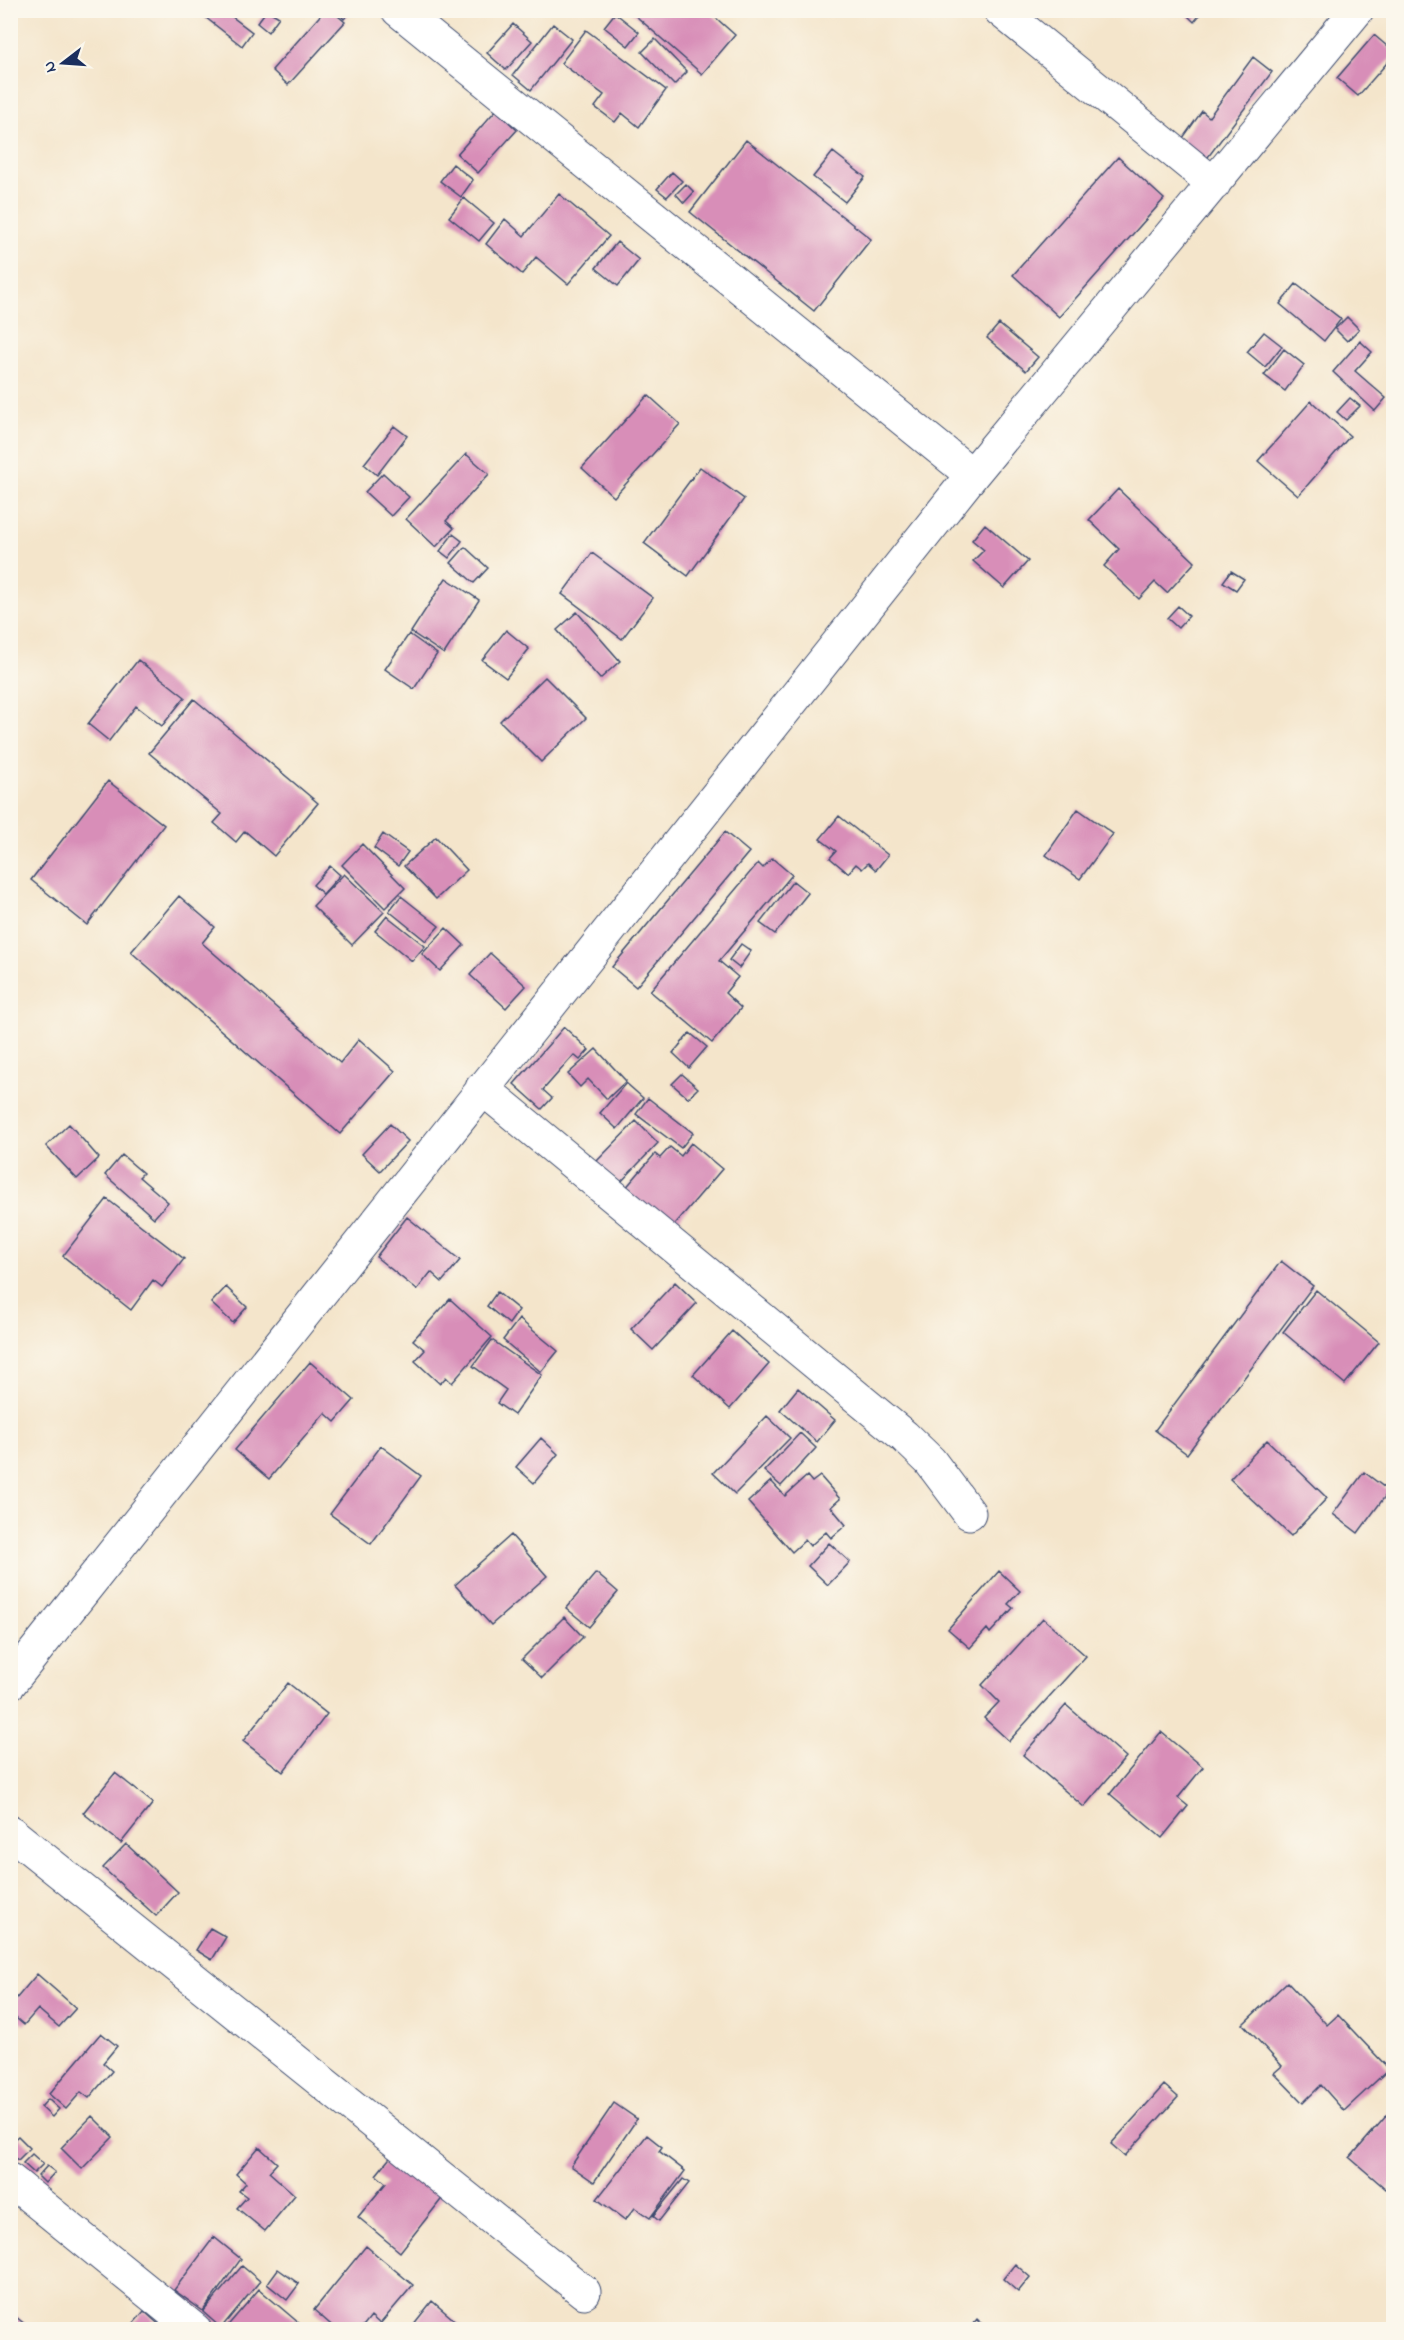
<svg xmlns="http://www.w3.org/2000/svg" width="1404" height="2340" font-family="'Indie Flower',sans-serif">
<rect width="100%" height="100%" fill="#fbf7ec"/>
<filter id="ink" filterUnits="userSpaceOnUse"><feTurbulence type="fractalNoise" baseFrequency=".0167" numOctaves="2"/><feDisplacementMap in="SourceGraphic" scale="12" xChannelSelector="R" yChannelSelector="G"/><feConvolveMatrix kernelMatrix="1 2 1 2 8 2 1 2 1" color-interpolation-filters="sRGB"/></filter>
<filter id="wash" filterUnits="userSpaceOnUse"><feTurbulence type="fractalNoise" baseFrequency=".008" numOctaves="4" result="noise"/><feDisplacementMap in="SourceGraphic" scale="24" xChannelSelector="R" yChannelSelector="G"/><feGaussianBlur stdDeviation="1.35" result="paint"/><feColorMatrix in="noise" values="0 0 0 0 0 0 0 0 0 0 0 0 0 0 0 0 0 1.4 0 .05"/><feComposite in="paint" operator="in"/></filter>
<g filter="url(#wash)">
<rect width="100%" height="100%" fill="#f4e5cb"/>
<g id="blocks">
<path fill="#d88eb8" d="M196 10H223L252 32 242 46Z
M267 10 279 17 268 32 257 23Z
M325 10H331L345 22 288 85 272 70Z
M336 10H353L344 19Z
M629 10H707L735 35 702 74Z
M1182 10H1204L1194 22Z
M615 13 639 32 628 46 604 27Z
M513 24 532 41 506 70 487 53Z
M553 24 572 39 531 90 513 75Z
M586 30 666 90 639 127 622 113 615 122 595 107 604 95 561 63Z
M1374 35 1394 52V55L1358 96 1337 78Z
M655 39 687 72 674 85 642 52Z
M1253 57 1272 72 1205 161 1180 142 1202 111 1209 117Z
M496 110 517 130 478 173 457 154Z
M746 140 871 239 814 311 690 212Z
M833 152 865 177 845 202 813 177Z
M1118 157 1164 199 1059 317 1013 275Z
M453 164 473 180 461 197 440 181Z
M672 172 682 181 667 197 657 189Z
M686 184 694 192 684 203 676 194Z
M559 194 609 236 568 284 536 257 522 274 486 244 505 219 524 236Z
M464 198 494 223 479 241 449 217Z
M617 242 639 260 618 286 596 268Z
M1296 284 1341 319 1324 341 1280 304Z
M1347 317 1359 329 1347 341 1335 329Z
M999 324 1038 357 1026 371 987 338Z
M1264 332 1282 346 1265 367 1247 352Z
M1360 341 1372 352 1355 371 1386 398 1375 411 1333 372Z
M1284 349 1304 365 1285 391 1264 375Z
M648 395 680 424 614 497 582 468Z
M1350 398 1360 406 1346 420 1337 412Z
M1311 401 1350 436 1298 496 1258 461Z
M394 426 407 436 377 475 364 464Z
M466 454 489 474 446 521 454 528 436 547 406 519Z
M700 467 744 499 688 576 644 543Z
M383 473 409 497 391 516 365 492Z
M1118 489 1195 562 1167 593 1155 582 1139 599 1104 566 1119 549 1089 520Z
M985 524 1028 561 1004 588 973 561 984 550 972 540Z
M453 534 462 541 449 558 440 551Z
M465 547 488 568 474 583 451 563Z
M592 553 653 598 622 639 562 594Z
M1231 571 1244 579 1236 590 1223 582Z
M446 578 479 600 444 654 411 632Z
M1178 606 1189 616 1178 628 1167 618Z
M577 612 620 661 600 679 557 630Z
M506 630 529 649 506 678 482 660Z
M409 634 437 654 414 689 385 669Z
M138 660 185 697 162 726 136 706 109 741 88 724Z
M545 677 586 718 541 762 500 721Z
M194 699 318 803 274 856 245 831 236 842 214 823 222 814 149 753Z
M108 781 164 825 87 925 31 880Z
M1078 809 1113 834 1080 879 1046 855Z
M839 816 888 855 876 870 868 863 862 869 856 864 848 873 830 858 836 851 820 839Z
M725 832 749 852 636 987 612 967Z
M383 834 408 852 398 866 374 848Z
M436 837 467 870 436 899 404 866Z
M362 844 405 888 385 908 342 865Z
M772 858 792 875 719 961 738 977 725 993 741 1008 712 1043 650 991 758 863 763 868Z
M330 866 340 875 323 894 313 885Z
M344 874 384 912 352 945 313 906Z
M793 881 808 893 775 934 760 923Z
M179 896 215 927 202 943 340 1063 359 1039 395 1071 340 1134 131 952Z
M401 896 439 926 426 941 389 911Z
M387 916 425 946 412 961 375 931Z
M446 928 464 945 440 971 422 954Z
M741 944 751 951 739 968 729 960Z
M490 953 526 986 506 1008 470 975Z
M564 1027 589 1050 580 1060 574 1055 543 1090 552 1098 542 1109 514 1084Z
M690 1033 707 1047 689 1068 673 1053Z
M596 1049 626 1081 607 1099 588 1079 580 1087 568 1074Z
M682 1074 698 1088 688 1098 672 1084Z
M626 1083 643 1098 617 1129 600 1113Z
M648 1098 693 1133 681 1148 636 1114Z
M636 1121 658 1143 619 1184 596 1162Z
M69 1124 99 1158 77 1179 46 1146Z
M390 1124 408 1141 380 1171 362 1154Z
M691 1143 722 1169 670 1230 624 1190 655 1154 660 1158 670 1147 681 1156Z
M122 1155 143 1173 139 1177 168 1202 154 1218 105 1175Z
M107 1199 184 1259 162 1287 153 1280 131 1310 63 1256Z
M407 1217 460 1260 442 1282 431 1272 417 1290 376 1257Z
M1281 1261 1313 1286 1187 1454 1155 1430Z
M675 1282 697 1303 653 1350 631 1329Z
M226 1287 247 1307 233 1323 211 1303Z
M1316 1290 1379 1342 1345 1384 1283 1332Z
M497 1292 519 1310 509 1324 487 1306Z
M450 1299 492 1337 452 1383 446 1377 440 1384 415 1361 425 1350 413 1340Z
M519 1319 558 1351 541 1372 503 1340Z
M732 1331 769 1364 730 1409 693 1375Z
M492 1340 542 1375 514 1415 497 1403 506 1390 473 1366Z
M310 1362 354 1400 335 1422 325 1413 269 1479 235 1450Z
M798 1388 835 1420 817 1442 780 1410Z
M767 1416 790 1438 735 1494 713 1473Z
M800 1433 816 1448 781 1486 764 1471Z
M541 1438 558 1454 534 1483 516 1467Z
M1267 1440 1327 1498 1291 1536 1230 1479Z
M381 1446 421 1476 371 1544 330 1514Z
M1364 1472 1389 1491 1358 1533 1333 1514Z
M807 1476 812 1482 820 1476 840 1499 831 1507 846 1525 831 1538 826 1532 810 1546 805 1540 792 1552 748 1502 771 1481 785 1496Z
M511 1535 547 1576 491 1625 455 1585Z
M829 1543 850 1562 828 1585 808 1566Z
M999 1571 1020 1591 1008 1604 1013 1608 990 1633 987 1629 970 1648 948 1629Z
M596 1573 618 1592 589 1627 566 1608Z
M564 1617 583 1637 542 1678 522 1659Z
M1043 1618 1086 1656 1009 1741 984 1718 999 1702 982 1685Z
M288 1683 327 1714 283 1772 243 1741Z
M1066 1705 1126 1757 1084 1807 1023 1755Z
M1161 1732 1203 1767 1178 1798 1188 1806 1162 1838 1110 1794Z
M115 1773 153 1803 121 1843 83 1813Z
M126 1844 178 1892 156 1916 103 1868Z
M210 1928 226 1937 212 1960 196 1950Z
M37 1974 76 2008 59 2027 38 2009 24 2025 10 2013V2006Z
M1287 1982 1327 2025 1338 2015 1389 2069 1344 2111 1321 2085 1303 2103 1274 2073 1282 2066 1243 2024Z
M101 2033 117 2046 103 2063 112 2071 89 2098 81 2092 66 2109 49 2094Z
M1164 2085 1178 2097 1125 2156 1111 2144Z
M48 2099 59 2109 52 2117 41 2107Z
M614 2103 637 2119 594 2182 571 2166Z
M1394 2107V2181L1386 2189 1350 2158Z
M92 2116 113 2137 82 2169 61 2148Z
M647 2135 662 2147 659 2151 685 2171 650 2218 635 2208 625 2220 597 2199Z
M18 2136 30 2148 18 2160 10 2154V2143Z
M259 2147 277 2163 269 2172 295 2195 265 2231 237 2208 247 2197 239 2191 246 2183 236 2174Z
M32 2154 43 2164 34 2173 23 2163Z
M393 2154 444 2196 400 2252 358 2217 386 2183 376 2175Z
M47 2166 55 2172 45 2183 38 2176Z
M683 2179 689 2183 659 2221 653 2216Z
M214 2237 241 2259 203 2311 174 2290Z
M366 2246 413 2285 380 2324 371 2316 360 2330H337L314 2310Z
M1015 2264 1030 2277 1018 2292 1003 2279Z
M242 2266 260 2281 221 2328 203 2312Z
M278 2269 299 2284 287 2300 267 2284Z
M259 2289 300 2324 295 2330H224Z
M432 2301 466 2330H409Z
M144 2311 165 2330H128Z
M10 2312 32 2330H10Z
M977 2319 988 2330H968Z"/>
</g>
</g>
<g filter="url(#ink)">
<use href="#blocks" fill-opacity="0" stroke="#3c4a6e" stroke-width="1.5"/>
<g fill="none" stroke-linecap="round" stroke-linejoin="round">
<g stroke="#3c4a6e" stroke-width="35">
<path id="minor" d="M398 10 972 475
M1000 10 1214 184
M482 1088 904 1436 930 1461 969 1513
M10 1683 972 475 1357 10
M10 1832 584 2292
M10 2180 195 2330"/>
</g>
<use href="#minor" stroke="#fff" stroke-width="33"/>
</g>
</g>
<rect width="1404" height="2340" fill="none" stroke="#fbf7ec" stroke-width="36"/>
<g transform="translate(63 63) rotate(253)" stroke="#fbf7ec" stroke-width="4.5" paint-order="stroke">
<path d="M0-4.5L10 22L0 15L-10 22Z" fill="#1b2f5e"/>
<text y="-9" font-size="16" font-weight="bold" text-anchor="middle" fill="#1b2f5e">N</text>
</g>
</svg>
